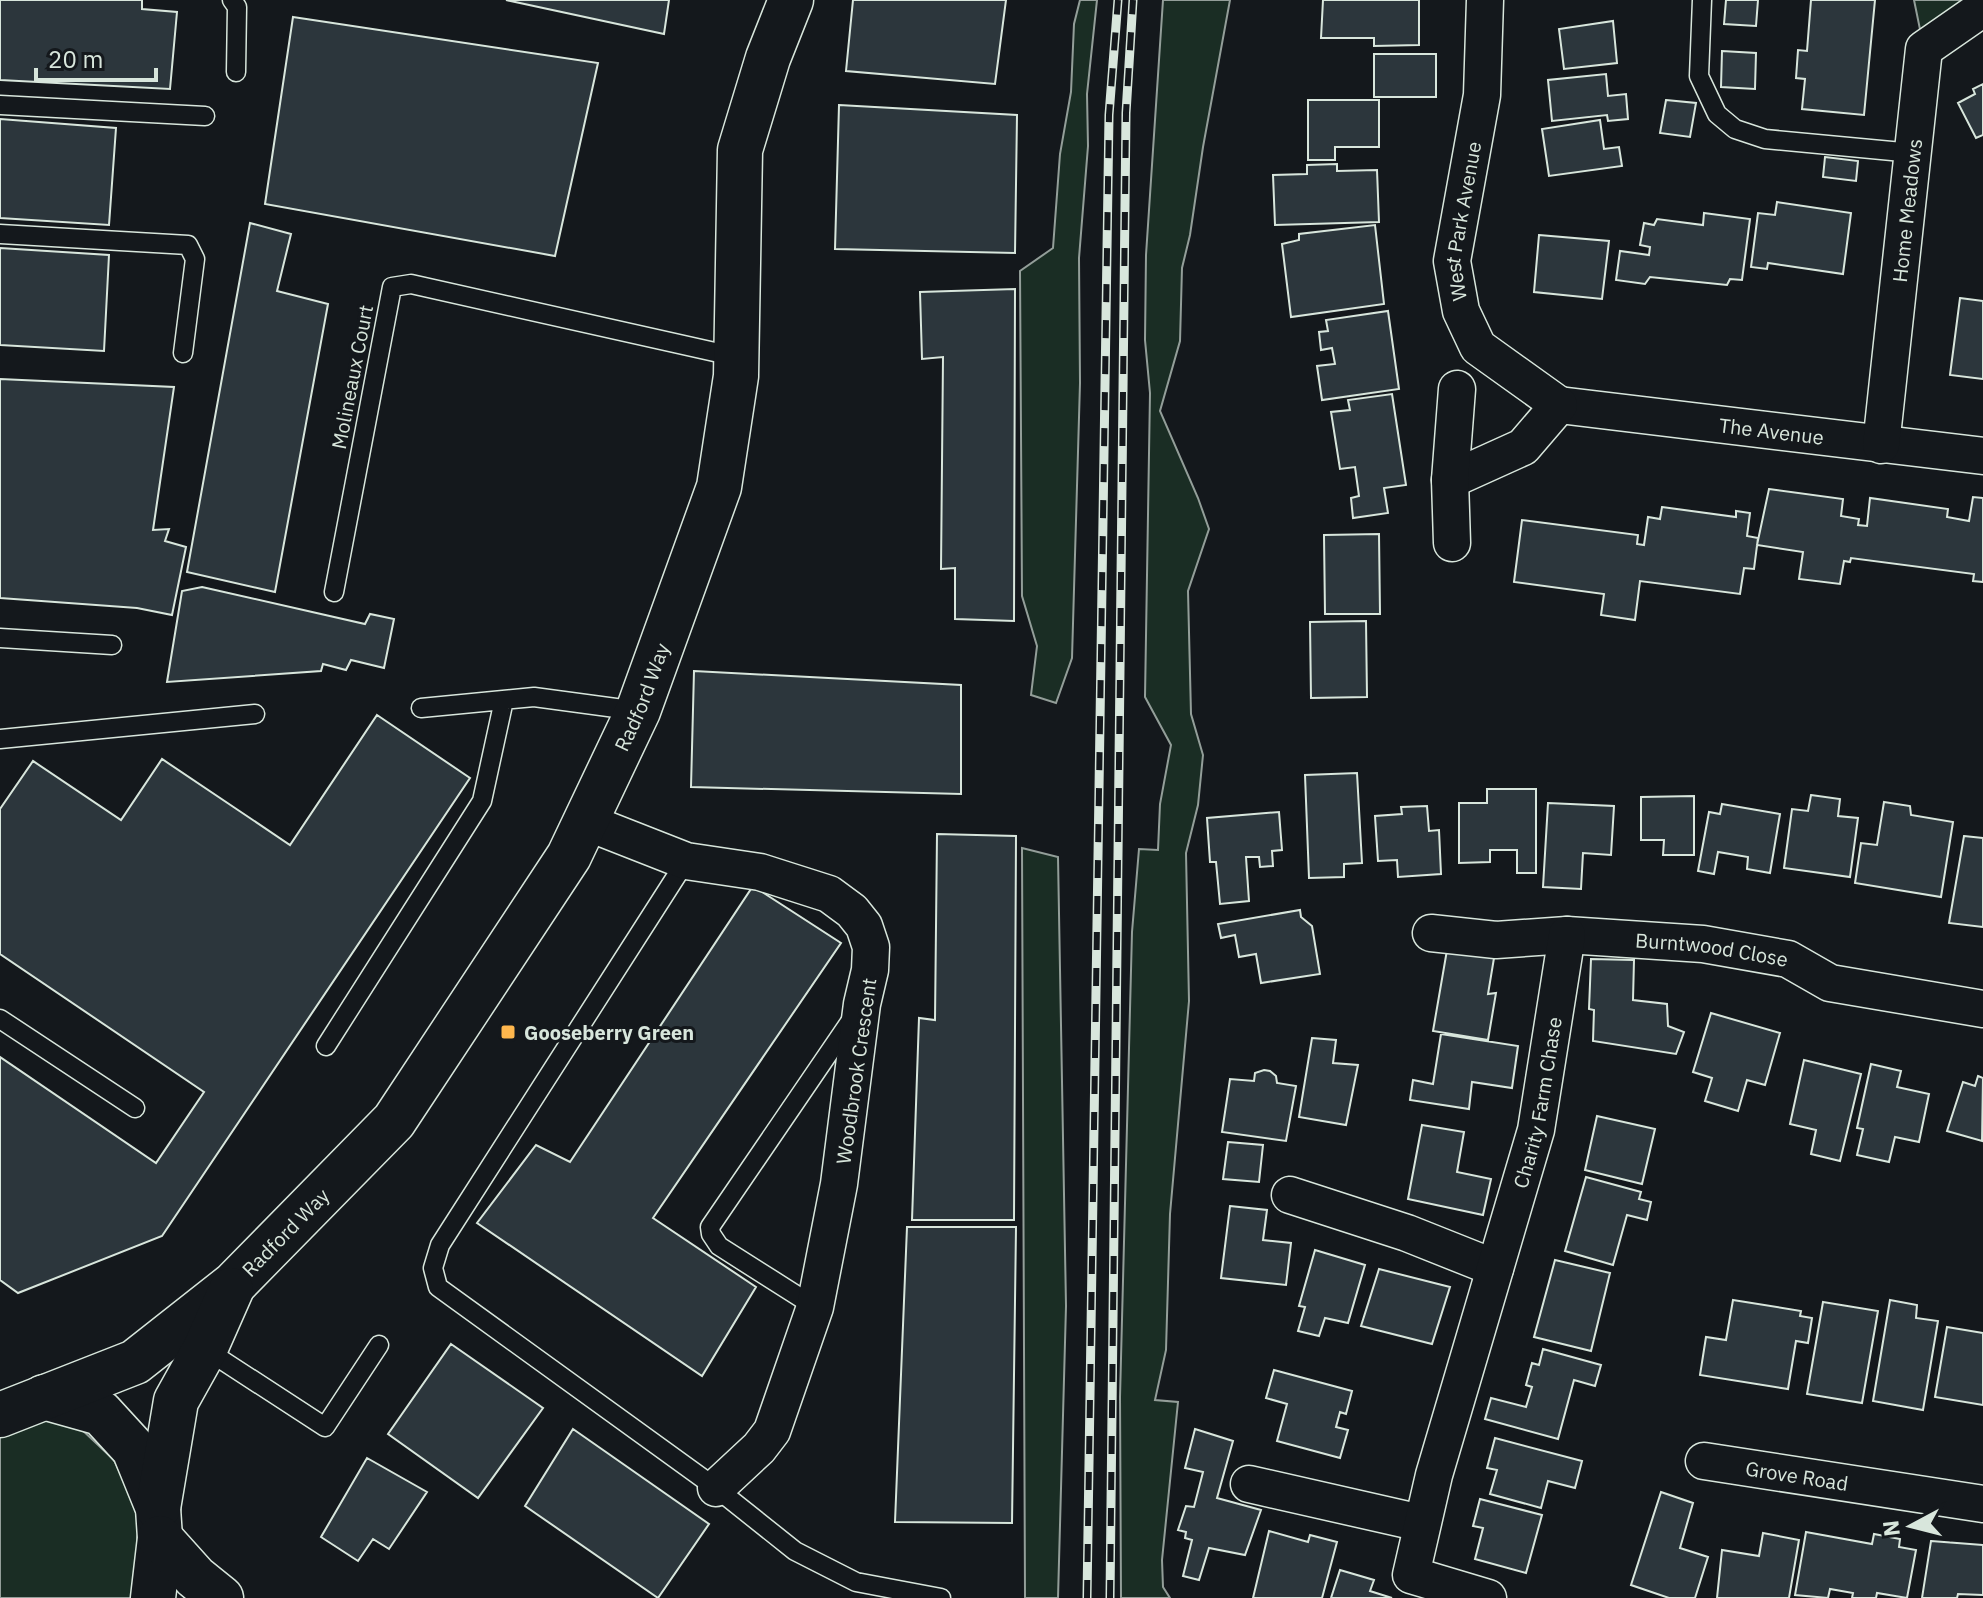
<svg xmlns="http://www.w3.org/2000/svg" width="1983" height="1598" font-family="'IBM Plex Sans',sans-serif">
<rect width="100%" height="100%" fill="#14181c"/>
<path fill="#1a2d24" stroke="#939e99" stroke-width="2" d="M1080 0H1097L1087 94 1088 146 1079 258 1080 383 1072 658 1056 703 1031 695 1037 646 1022 596 1020 271 1053 248 1060 154 1071 92 1074 24Z
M1163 0H1230L1203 147 1190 235 1182 268 1180 341 1160 411 1198 498 1209 529 1188 591 1191 714 1203 755 1198 805 1186 853 1189 1001 1170 1214 1166 1350 1155 1400 1178 1402 1162 1560 1163 1587 1170 1598H1121L1120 1397 1132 932 1139 849 1158 850 1160 804 1171 745 1145 697 1150 393 1145 340 1146 255Z
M1914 0H1983L1924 49Z
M1022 848 1058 857 1066 1306 1058 1598H1025Z
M46 1416 78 1426 114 1460 136 1506 142 1567V1598H0V1437Z"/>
<path fill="#2c363c" stroke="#d8e6dc" stroke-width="2" d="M0 0H142V9L177 12 170 89 0 80Z
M506 0H669L664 34Z
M853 0H1006L995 84 846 71Z
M1323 0H1419V45L1374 46V38H1321Z
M1726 0H1758L1756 26 1724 24Z
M1811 0H1875L1864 115 1802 109 1805 79 1796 78 1798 50 1807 51Z
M293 17 598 63 555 256 265 204Z
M1613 21 1617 63 1564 69 1559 29Z
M1722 51 1756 53 1755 89 1721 87Z
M1374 54H1436V97H1374Z
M1606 74 1608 96 1626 94 1628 119 1608 121 1607 115 1552 121 1548 80Z
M1983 84V135L1976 138 1958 103 1975 94 1973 89Z
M1308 100H1379V147H1335V160H1308Z
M1666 100 1696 103 1690 137 1660 133Z
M839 105 1017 115 1015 253 835 249Z
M0 119 116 128 109 225 0 218Z
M1600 120 1604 149 1619 147 1622 166 1549 176 1542 129Z
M1825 157 1858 161 1856 181 1823 177Z
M1337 164V171L1377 170 1379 222 1275 225 1273 175 1307 174V165Z
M1777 202 1851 213 1843 274 1768 263 1767 269 1751 267 1758 213 1775 215Z
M1704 213 1750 219 1742 280 1730 279 1727 285 1650 277 1645 284 1616 280 1620 251 1649 255 1650 247 1640 245 1644 223 1654 225 1657 219 1703 225Z
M250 223 291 234 277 291 328 304 275 592 187 572Z
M1375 225 1384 304 1291 317 1282 244 1299 240V234Z
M1539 235 1609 241 1602 299 1534 292Z
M0 248 109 255 104 351 0 345Z
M1015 289 1014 621 955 619V568L941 569 943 357 922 359 920 292Z
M1960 298 1983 301V379L1950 375Z
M1388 311 1399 389 1322 400 1317 366 1335 364 1332 348 1321 350 1319 332 1328 331 1326 320Z
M0 379 174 387 153 530 169 529 165 541 186 547 172 615 137 608 0 598Z
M1392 394 1406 485 1384 488 1388 513 1353 518 1351 498 1359 496 1355 467 1340 469 1331 412 1350 410 1348 400Z
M1769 489 1843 499 1841 516 1859 519 1858 525 1867 526 1870 498 1948 509 1947 517 1969 521 1973 497 1983 498V582L1973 581 1974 574 1851 558 1850 562 1844 561 1840 584 1799 579 1803 552 1757 545Z
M1662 507 1736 517V511L1750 513 1747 536 1758 538 1754 569 1744 568 1740 594 1640 581 1635 620 1601 615 1604 594 1514 582 1522 520 1638 535 1637 544 1644 545 1648 517 1660 519Z
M1379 534 1380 614H1325L1324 535Z
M202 587 365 624 370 614 394 619 384 668 351 660 346 670 323 664 321 671 167 682 182 591Z
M1366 621 1367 697 1311 698 1310 622Z
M694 671 961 685V794L691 787Z
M377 715 470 778 162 1236 18 1293 0 1280V1057L156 1163 204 1092 0 954V809L33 761 121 820 162 759 290 845Z
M1357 773 1362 863 1344 864V877L1309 878 1305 775Z
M1487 789H1536V873H1517V850H1490V862L1459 863V803H1487Z
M1811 795 1840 799 1838 816 1858 818 1850 877 1784 868 1792 809 1808 811Z
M1694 796V855H1663L1664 840H1641V797Z
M1884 802 1910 806 1911 815 1953 822 1941 897 1855 883 1861 843 1877 845Z
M1548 803 1614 806 1611 855 1583 853 1581 889 1543 887Z
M1722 804 1780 814 1770 873 1747 869 1748 857 1718 852 1714 874 1698 871 1709 812 1720 814Z
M1427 806 1429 831 1439 830 1441 874 1398 877 1397 860 1378 861 1375 816 1402 814 1401 807Z
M1279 812 1282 850 1272 851 1273 866 1260 867 1259 857H1246L1249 901 1220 904 1216 862H1210L1207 818Z
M937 834 1016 836 1014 1220H912L919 1018 935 1020Z
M1964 836 1983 838V927L1949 923Z
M753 886 841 943 653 1218 756 1287 702 1376 477 1223 536 1145 570 1162Z
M1300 910 1301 917 1312 926 1320 974 1261 983 1256 954 1239 957 1235 935 1221 938 1218 924Z
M1447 950 1494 958 1488 994 1496 993 1488 1040 1433 1031Z
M1591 959 1634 960 1633 1000 1667 1004 1668 1026 1684 1032 1676 1054 1593 1041 1594 1010 1589 1009Z
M1711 1013 1780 1033 1765 1085 1747 1080 1738 1111 1705 1101 1712 1078 1693 1072Z
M1441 1034 1518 1046 1512 1088 1472 1082 1469 1109 1410 1100 1413 1080 1433 1084Z
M1312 1038 1336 1040 1333 1063 1358 1065 1346 1125 1299 1117Z
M1804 1060 1861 1074 1840 1161 1811 1154 1816 1130 1790 1124Z
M1871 1064 1901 1071 1897 1087 1929 1094 1919 1142 1895 1137 1889 1162 1857 1155 1863 1129 1857 1128Z
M1264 1070 1270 1071 1276 1076 1277 1083 1296 1086 1286 1141 1222 1132 1230 1079 1254 1081 1255 1073Z
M1978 1076 1983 1078 1982 1141 1947 1131 1963 1082 1975 1086Z
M1597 1116 1655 1129 1642 1184 1585 1170Z
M1422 1125 1464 1132 1457 1172 1491 1179 1483 1215 1408 1199Z
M1228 1142 1263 1145 1259 1182 1223 1179Z
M1586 1177 1641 1192 1639 1199 1651 1202 1647 1220 1627 1215 1613 1265 1565 1251Z
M1230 1206 1267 1210 1263 1240 1291 1243 1286 1285 1221 1278Z
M907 1227H1016L1012 1523 895 1522Z
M1315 1250 1365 1265 1348 1323 1325 1318 1319 1336 1298 1331 1305 1307 1299 1306Z
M1555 1260 1610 1273 1591 1351 1534 1337Z
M1379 1269 1450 1287 1432 1344 1361 1326Z
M1733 1300 1801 1311 1800 1316 1812 1318 1808 1343 1796 1341 1788 1389 1700 1375 1706 1337 1726 1340Z
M1890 1300 1917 1305 1916 1318 1938 1321 1923 1410 1873 1401Z
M1823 1302 1878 1311 1862 1403 1807 1394Z
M1947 1327 1983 1333V1405L1935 1397Z
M451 1344 543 1408 478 1498 388 1434Z
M1543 1349 1601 1365 1595 1386 1574 1380 1558 1439 1485 1419 1491 1398 1526 1407 1532 1387 1526 1385 1532 1363 1539 1365Z
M1274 1370 1352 1391 1346 1414 1340 1412 1336 1427 1348 1430 1340 1458 1277 1441 1287 1404 1266 1398Z
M573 1429 709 1524 658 1598 525 1506Z
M1195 1429 1233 1441 1217 1498 1261 1510 1245 1555 1209 1548 1199 1580 1183 1576 1192 1540 1185 1538 1186 1532 1178 1530 1186 1506 1194 1507 1203 1472 1185 1468Z
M1495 1438 1582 1461 1575 1488 1548 1481 1541 1508 1490 1494 1497 1470 1487 1468Z
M367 1458 427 1492 389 1549 373 1539 358 1561 321 1537Z
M1661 1492 1693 1503 1680 1548 1708 1557 1695 1598H1669L1631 1585Z
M1480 1499 1542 1515 1526 1573 1475 1559 1483 1528 1473 1526Z
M1269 1531 1308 1542 1310 1535 1337 1542 1322 1598H1253Z
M1806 1532 1872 1544 1874 1534 1900 1539 1899 1547 1916 1550 1907 1598 1877 1593 1876 1598H1852L1853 1593 1830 1589 1828 1598 1795 1595Z
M1763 1533 1799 1540 1789 1598H1717L1722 1550 1759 1556Z
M1931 1541 1983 1545V1595L1958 1594 1957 1598H1922Z
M1340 1570 1374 1580 1370 1591 1392 1598H1331Z"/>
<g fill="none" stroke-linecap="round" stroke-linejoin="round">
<g stroke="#d8e6dc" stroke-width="21">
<path id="service" d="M232 0 237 7 236 72
M1702 0 1699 76 1717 114 1735 129 1765 139 1913 153
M0 105 205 116
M0 234 188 245 195 259 183 353
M334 592 392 287 411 284 737 357
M0 638 112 645
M421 708 534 697 638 711
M0 739 255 714
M686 861 440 1245 433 1268 438 1287 716 1488 795 1551 856 1582 941 1598
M0 1019 135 1108
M326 1046 482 801 504 700
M815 1307 719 1246 711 1234 710 1227 854 1016
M205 1349 325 1427 379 1345"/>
</g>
<g stroke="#d8e6dc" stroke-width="39">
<g id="minor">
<path id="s1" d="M1559 405 1983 456"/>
<path id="s2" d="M1881 445 1924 49 1983 8"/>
<path id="s3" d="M1450 480 1523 447 1559 405 1478 347 1461 311 1452 261 1482 95 1485 0"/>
<path d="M1452 543 1450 480 1457 389"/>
<path d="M584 821 686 861 760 872 829 894 852 911 864 926 871 947 870 970 862 1004 839 1184 815 1307 772 1431 759 1448 716 1488"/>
<path id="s4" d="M1431 933 1496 940 1567 935 1703 944 1788 959 1830 983 1983 1009"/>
<path d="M1290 1195 1407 1233 1495 1268"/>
<path id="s5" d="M1704 1461 1983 1504"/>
<path d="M1249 1484 1421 1523"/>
<path id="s6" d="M1488 1598 1411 1575 1434 1475 1536 1130 1567 935"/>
</g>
</g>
<g stroke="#d8e6dc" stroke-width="47">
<g id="tertiary">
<path d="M44 1397 101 1413 134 1449 158 1508 160 1538 153 1598"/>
<path id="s7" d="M0 1415 135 1362 234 1284 394 1121 569 856 638 711 719 487 736 376 740 150 768 58 791 0"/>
<path d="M158 1508 176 1401 205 1349 231 1290"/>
<path d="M160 1538 195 1577 221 1598"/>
</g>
</g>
<use href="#service" stroke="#14181c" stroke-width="18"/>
<use href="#minor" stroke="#14181c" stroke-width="36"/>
<use href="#tertiary" stroke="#14181c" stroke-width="44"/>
<g stroke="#d8e6dc" stroke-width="9">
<path id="rail" d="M1087 1598 1109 115 1118 0
M1110 1598 1126 113 1133 0"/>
</g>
<use href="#rail" stroke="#14181c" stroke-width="6" stroke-dasharray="18" stroke-linecap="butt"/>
</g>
<rect fill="#ffb74d" stroke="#14181c" stroke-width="3" x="500" y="1024" width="16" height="16" rx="4"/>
<g text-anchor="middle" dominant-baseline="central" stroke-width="6" stroke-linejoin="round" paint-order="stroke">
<g font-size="20" fill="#d8e6dc" stroke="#14181c">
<text stroke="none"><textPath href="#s2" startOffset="236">Home Meadows</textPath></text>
<text stroke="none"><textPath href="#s3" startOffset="366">West Park Avenue</textPath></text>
<text transform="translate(352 377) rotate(-79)">Molineaux Court</text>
<text stroke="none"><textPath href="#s1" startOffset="214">The Avenue</textPath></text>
<text stroke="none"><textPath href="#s7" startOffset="992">Radford Way</textPath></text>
<text stroke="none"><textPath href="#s4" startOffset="282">Burntwood Close</textPath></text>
<text transform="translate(856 1071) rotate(-82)">Woodbrook Crescent</text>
<text stroke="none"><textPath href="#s6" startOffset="570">Charity Farm Chase</textPath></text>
<text stroke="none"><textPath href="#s7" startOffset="344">Radford Way</textPath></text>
<text stroke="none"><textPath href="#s5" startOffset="94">Grove Road</textPath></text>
</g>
<g font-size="20" font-weight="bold" fill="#d8e6dc" stroke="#14181c" text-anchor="start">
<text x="524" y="1032">Gooseberry Green</text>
</g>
</g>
<g transform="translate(1911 1526) rotate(263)" stroke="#14181c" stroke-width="6" paint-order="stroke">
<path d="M0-6L14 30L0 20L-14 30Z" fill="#d8e6dc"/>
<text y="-12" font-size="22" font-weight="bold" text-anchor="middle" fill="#d8e6dc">N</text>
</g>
<path d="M36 68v12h120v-12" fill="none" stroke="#d8e6dc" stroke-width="4"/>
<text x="48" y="68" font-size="24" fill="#d8e6dc" stroke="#14181c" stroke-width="6" paint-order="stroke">20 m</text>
</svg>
